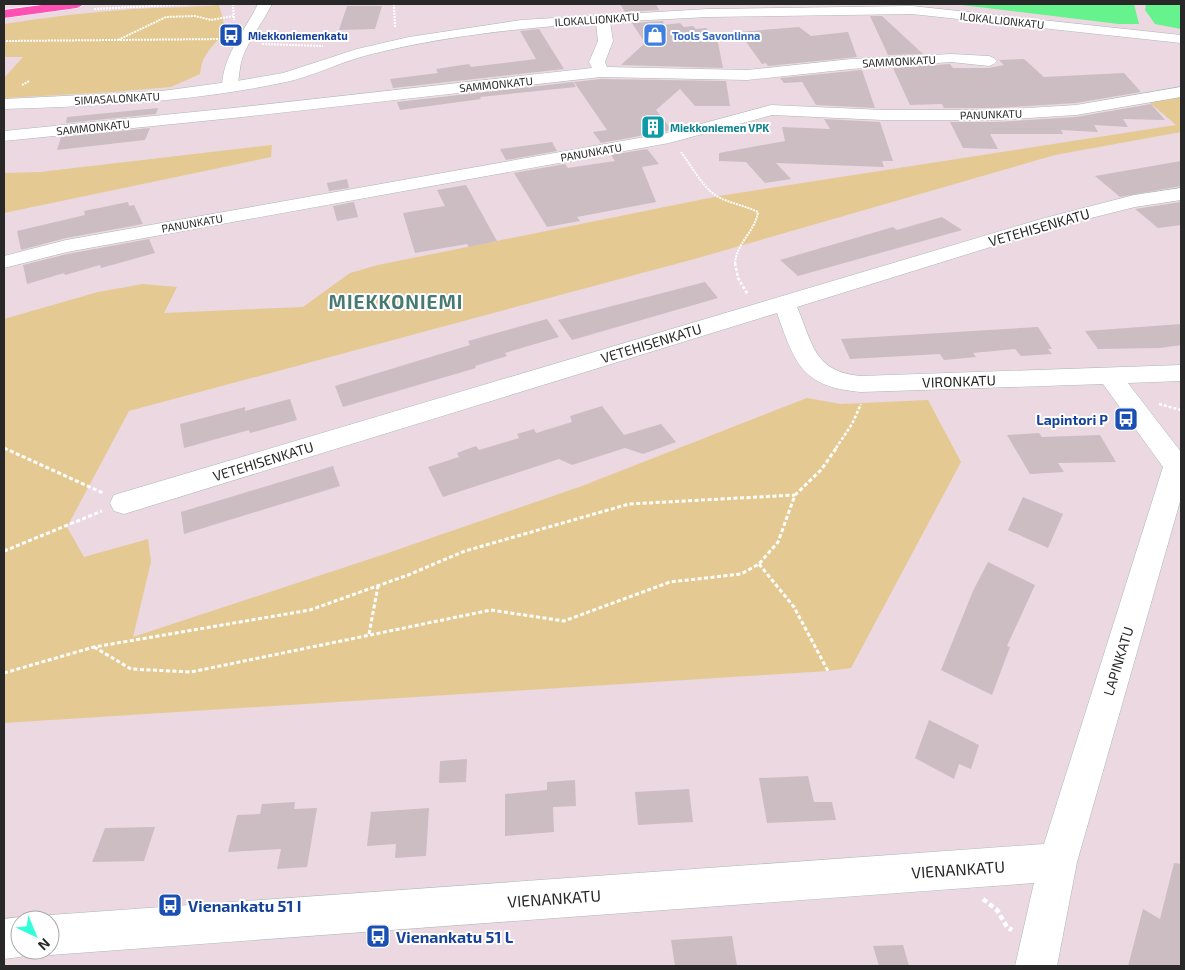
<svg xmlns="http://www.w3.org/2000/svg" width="1185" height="970" font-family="'Exo 2',sans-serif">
<rect width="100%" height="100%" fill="#ebd8e0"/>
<path fill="#e5c992" d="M219 5C230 43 223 28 206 55 202 60 201 68 200 74L171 87 113 92 4 98V78L23 57H4V24C47 17 90 12 134 9 162 7 191 8 219 5Z
M1181 96V132L1055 155 698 258 129 411 67 527 84 557 148 539 151 562 133 637 385 554 582 486 807 398 841 404 928 400 961 462 851 668 828 671 4 723V319L98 292 143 284 177 287 164 313 303 307 350 273 378 265 719 196 1176 125 1148 101Z
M272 145 271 157 4 213V173L40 172Z"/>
<path fill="#66f28c" d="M953 4H1134L1139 24H1119Z
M1146 4H1181V29L1155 24 1145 10Z"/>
<path fill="#ccbdc3" d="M620 4H656L659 10 625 12Z
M347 6H382L375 29 339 30Z
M870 16H882L923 54 888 55Z
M663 21 664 25 680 23 684 27 693 26 696 29 706 28 717 38 723 68 621 65 645 43 632 23Z
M799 27 811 36 848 32 857 57 768 66 766 63 762 64 739 32Z
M539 29 564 69 393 88 390 79 438 73 436 69 469 64 471 67 536 59 520 31Z
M1024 59 1044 77 1124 73 1141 92 1076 103 996 108H944L942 104 910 105 893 68 950 64 953 68H989L1004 65 999 60Z
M862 70 875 108 816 105 802 82 784 83 780 78Z
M601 79 726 81 730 106H695L680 89 656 110 672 130 601 143 593 132 607 130 574 82Z
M573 82 576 87 480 97 481 99 400 110 397 102Z
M1151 104 1165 120 1123 119 1128 127 1094 125 1098 132 1061 130 1063 134H990L998 149 963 148 950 122H996L1076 117Z
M158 108 156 114 66 123 67 117Z
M824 119 880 122 893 161H882L884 167 776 163 791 179 765 183 746 162 719 161V153L785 141 782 127 830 129Z
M150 128 145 140 57 150 61 137Z
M552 142 557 151 506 160 500 149Z
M647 149 659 164 642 167 656 202 577 217 580 221 547 227 514 173 565 164 568 168 615 161 611 155Z
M1181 161V186L1120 197 1095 176Z
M347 179 349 188 329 191 327 183Z
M466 185 497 241 469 247 467 244 415 253 403 213 445 206 437 190Z
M128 202 129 206 134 205 143 224 66 238 21 250 17 231 85 215 84 211Z
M354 202 358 217 337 221 333 206Z
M1181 202V225L1158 228 1135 209Z
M942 217 962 230 798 276 780 260 893 227 897 230Z
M149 239 155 253 101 268 100 265 65 275 64 273 27 284 23 265 67 254Z
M705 282 718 298 572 340 558 320Z
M547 319 559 337 505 353 507 356 475 366 476 368 343 407 335 386 470 345 468 341Z
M1181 324V345L1160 348 1098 349 1085 331Z
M1038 327 1052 349H1048L1052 354 1021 356 1015 349 973 353 976 357 944 360 940 354 850 359 841 339Z
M290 399 297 420 250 433 249 430 184 448 180 424 245 407V411Z
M602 406 624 435 661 424 676 442 643 454 625 448 572 465 559 459 443 497 428 467 459 457 457 453 476 446 479 450 519 438 517 434 534 429 536 433 572 422 570 416Z
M1039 433 1042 437 1100 435 1116 462 1058 463 1064 472 1030 474 1007 435Z
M333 466 340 486 184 534 181 512Z
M1023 497 1063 514 1048 548 1008 530Z
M988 562 1035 585 1007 646 1010 647 992 695 941 670 973 591Z
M929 720 979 745 971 769 959 764 954 779 915 758Z
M467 759 466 782 439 783 440 761Z
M808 776 814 802H832L836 820 767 823 759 778Z
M575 780 576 806 553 807 554 832 505 836V794L547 790V782Z
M689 789 693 822 638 825 635 792Z
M295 802 294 809 317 808 307 867 277 869 281 849 228 852 237 815 260 814 262 804Z
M429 808 426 856 395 858 396 844 367 846 371 812Z
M155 827 144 861 92 862 105 828Z
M1174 863 1181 864V966H1128L1143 909 1160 919Z
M732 936 737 966H675L671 940Z
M903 945 909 966H879L873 946Z"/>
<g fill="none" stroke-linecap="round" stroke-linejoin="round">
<g stroke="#a9b9b6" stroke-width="1">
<path id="street" d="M912 6 1181 35V43L912 14 708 17 610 22 613 41 605 62 607 67 747 70 851 59 951 54 989 56 994 58 997 61 994 64 989 66 951 62 851 69 747 80 601 77 233 118 4 141V131L233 108 592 68 589 62 598 41 596 23C520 28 443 36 368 55 340 62 314 76 286 82 193 102 98 106 4 109V99L162 91 243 80 283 73 357 49 409 37 521 20 708 9Z
M1181 87V97L1076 115 996 120H883L772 115 669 143 67 252 4 268V256L66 240 667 133 771 105 883 110H996L1076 105Z
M1181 188V200L1135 207 1055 227 797 307C813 344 814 372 861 376L1181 365V381L1128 383 1181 452V498L1077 862 1057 966H1015L1034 883 50 955 37 950H50V920H37L50 915 1044 844 1163 467 1103 384 861 392C802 387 795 364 777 313L124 514 114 511 110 503 114 495 124 492 1041 219 1134 195Z
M20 917 28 920H20V950H35L20 957 4 959V919Z"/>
</g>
<g stroke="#a9b9b6" stroke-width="1">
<path id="secondary" d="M258 4H272C263 22 250 38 243 56 239 66 239 85 236 90H224L222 87C223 55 244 32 258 4Z"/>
</g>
<g stroke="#fff" stroke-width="1">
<path id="highway" d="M49 4H84L77 8 4 18V10Z"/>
</g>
<path stroke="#fff" stroke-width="2" stroke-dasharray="2 1" stroke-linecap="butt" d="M233 4 234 20
M394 4 395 28
M94 9 192 4
M118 40 166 17 195 16 211 20 233 16
M6 41 225 39
M262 44 323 46
M22 85 29 81
M681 152C690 164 703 187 715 195 727 203 744 205 758 212 755 232 736 243 735 264"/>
<path stroke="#fff" stroke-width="2.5" stroke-dasharray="3 2" stroke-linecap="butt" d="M735 263 738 278 748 295
M1159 404 1181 410
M836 448 852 424 861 404"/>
<path stroke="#fff" stroke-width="3" stroke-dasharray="4 2.5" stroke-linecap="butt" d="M4 448 103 493
M4 551 102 511
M759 564 794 607 828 671
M369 634 378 586
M94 647 131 669 191 672 491 610 564 621 670 582 741 574 759 564 778 542 795 495 821 470 837 447
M4 673 94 647 310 610 408 575 465 551 629 504 795 495"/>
<path stroke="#fff" stroke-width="4.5" stroke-dasharray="5 3" stroke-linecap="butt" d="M983 899 997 910 1007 927 1012 930"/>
<use href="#street" fill="#fff" fill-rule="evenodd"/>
<use href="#secondary" fill="#fff" fill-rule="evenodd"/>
<use href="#highway" fill="#ff50b3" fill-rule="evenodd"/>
</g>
<defs>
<g id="bus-square" transform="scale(1.25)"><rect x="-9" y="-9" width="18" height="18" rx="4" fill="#1a4fb4" stroke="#fff"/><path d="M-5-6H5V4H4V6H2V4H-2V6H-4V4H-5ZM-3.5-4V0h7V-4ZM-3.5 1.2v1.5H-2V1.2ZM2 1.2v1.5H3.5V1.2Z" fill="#fff"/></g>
<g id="shop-square" transform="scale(1.25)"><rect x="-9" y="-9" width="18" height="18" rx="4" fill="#3f7fe0" stroke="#fff"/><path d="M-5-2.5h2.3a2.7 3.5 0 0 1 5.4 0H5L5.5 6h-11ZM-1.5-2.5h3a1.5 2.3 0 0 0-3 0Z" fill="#fff"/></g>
<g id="building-square" transform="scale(1.25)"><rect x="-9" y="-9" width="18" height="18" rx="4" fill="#0f9aa8" stroke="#fff"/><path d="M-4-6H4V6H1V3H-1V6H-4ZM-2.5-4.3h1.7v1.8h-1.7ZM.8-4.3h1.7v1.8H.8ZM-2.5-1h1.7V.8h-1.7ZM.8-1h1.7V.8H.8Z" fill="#fff"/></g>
</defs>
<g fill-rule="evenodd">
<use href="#bus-square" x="231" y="35"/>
<use href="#shop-square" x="655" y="35"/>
<use href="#building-square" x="653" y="127"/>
<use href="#bus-square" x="1126" y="419"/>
<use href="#bus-square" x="170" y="905"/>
<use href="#bus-square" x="378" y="936"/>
</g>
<g text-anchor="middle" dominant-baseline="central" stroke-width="4" stroke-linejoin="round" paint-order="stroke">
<g font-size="11" fill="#282828" stroke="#fff">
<text transform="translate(597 19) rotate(-4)">ILOKALLIONKATU</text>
<text transform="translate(1002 20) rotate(6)">ILOKALLIONKATU</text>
<text transform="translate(899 61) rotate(-3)">SAMMONKATU</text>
<text transform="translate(496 84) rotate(-6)">SAMMONKATU</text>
<text transform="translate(117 98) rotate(-3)">SIMASALONKATU</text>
<text transform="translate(991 114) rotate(-2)">PANUNKATU</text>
<text transform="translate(93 127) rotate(-6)">SAMMONKATU</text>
<text transform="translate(591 152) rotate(-10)">PANUNKATU</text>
<text transform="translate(192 223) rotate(-10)">PANUNKATU</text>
</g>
<g font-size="11" font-weight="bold" fill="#164399" stroke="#fff" text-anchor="start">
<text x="248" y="35">Miekkoniemenkatu</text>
</g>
<g font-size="11" font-weight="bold" fill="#366cbe" stroke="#fff" text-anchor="start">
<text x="672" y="35">Tools Savonlinna</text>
</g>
<g font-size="11" font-weight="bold" fill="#0d838f" stroke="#fff" text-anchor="start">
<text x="670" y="127">Miekkoniemen VPK</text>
</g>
<g font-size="14" fill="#282828" stroke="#fff">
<text transform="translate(1039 227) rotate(-16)">VETEHISENKATU</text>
<text transform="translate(651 343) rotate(-17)">VETEHISENKATU</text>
<text transform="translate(959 381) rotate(-2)">VIRONKATU</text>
<text transform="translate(263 461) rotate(-17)">VETEHISENKATU</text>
<text transform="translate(1118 661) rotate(-73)">LAPINKATU</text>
</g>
<g font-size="14" font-weight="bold" fill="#164399" stroke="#fff" text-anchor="end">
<text x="1108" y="419">Lapintori P</text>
</g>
<g font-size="16" fill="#282828" stroke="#fff">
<text transform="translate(958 869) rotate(-4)">VIENANKATU</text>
<text transform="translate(554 898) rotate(-4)">VIENANKATU</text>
</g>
<g font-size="16" font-weight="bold" fill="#164399" stroke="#fff" text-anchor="start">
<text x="188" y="905">Vienankatu 51 I</text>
<text x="396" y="936">Vienankatu 51 L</text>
</g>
<g font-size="19" font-weight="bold" letter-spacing="1" fill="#477a71" stroke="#fff">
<text x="396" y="301">MIEKKONIEMI</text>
</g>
</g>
<rect width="1185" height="970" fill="none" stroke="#282828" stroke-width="10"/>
<g transform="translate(35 935) rotate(136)"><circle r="24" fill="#ffffff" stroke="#a9a9a9"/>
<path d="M0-4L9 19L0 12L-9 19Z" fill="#32ffd9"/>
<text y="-8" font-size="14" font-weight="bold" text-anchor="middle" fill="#282828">N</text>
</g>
</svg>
